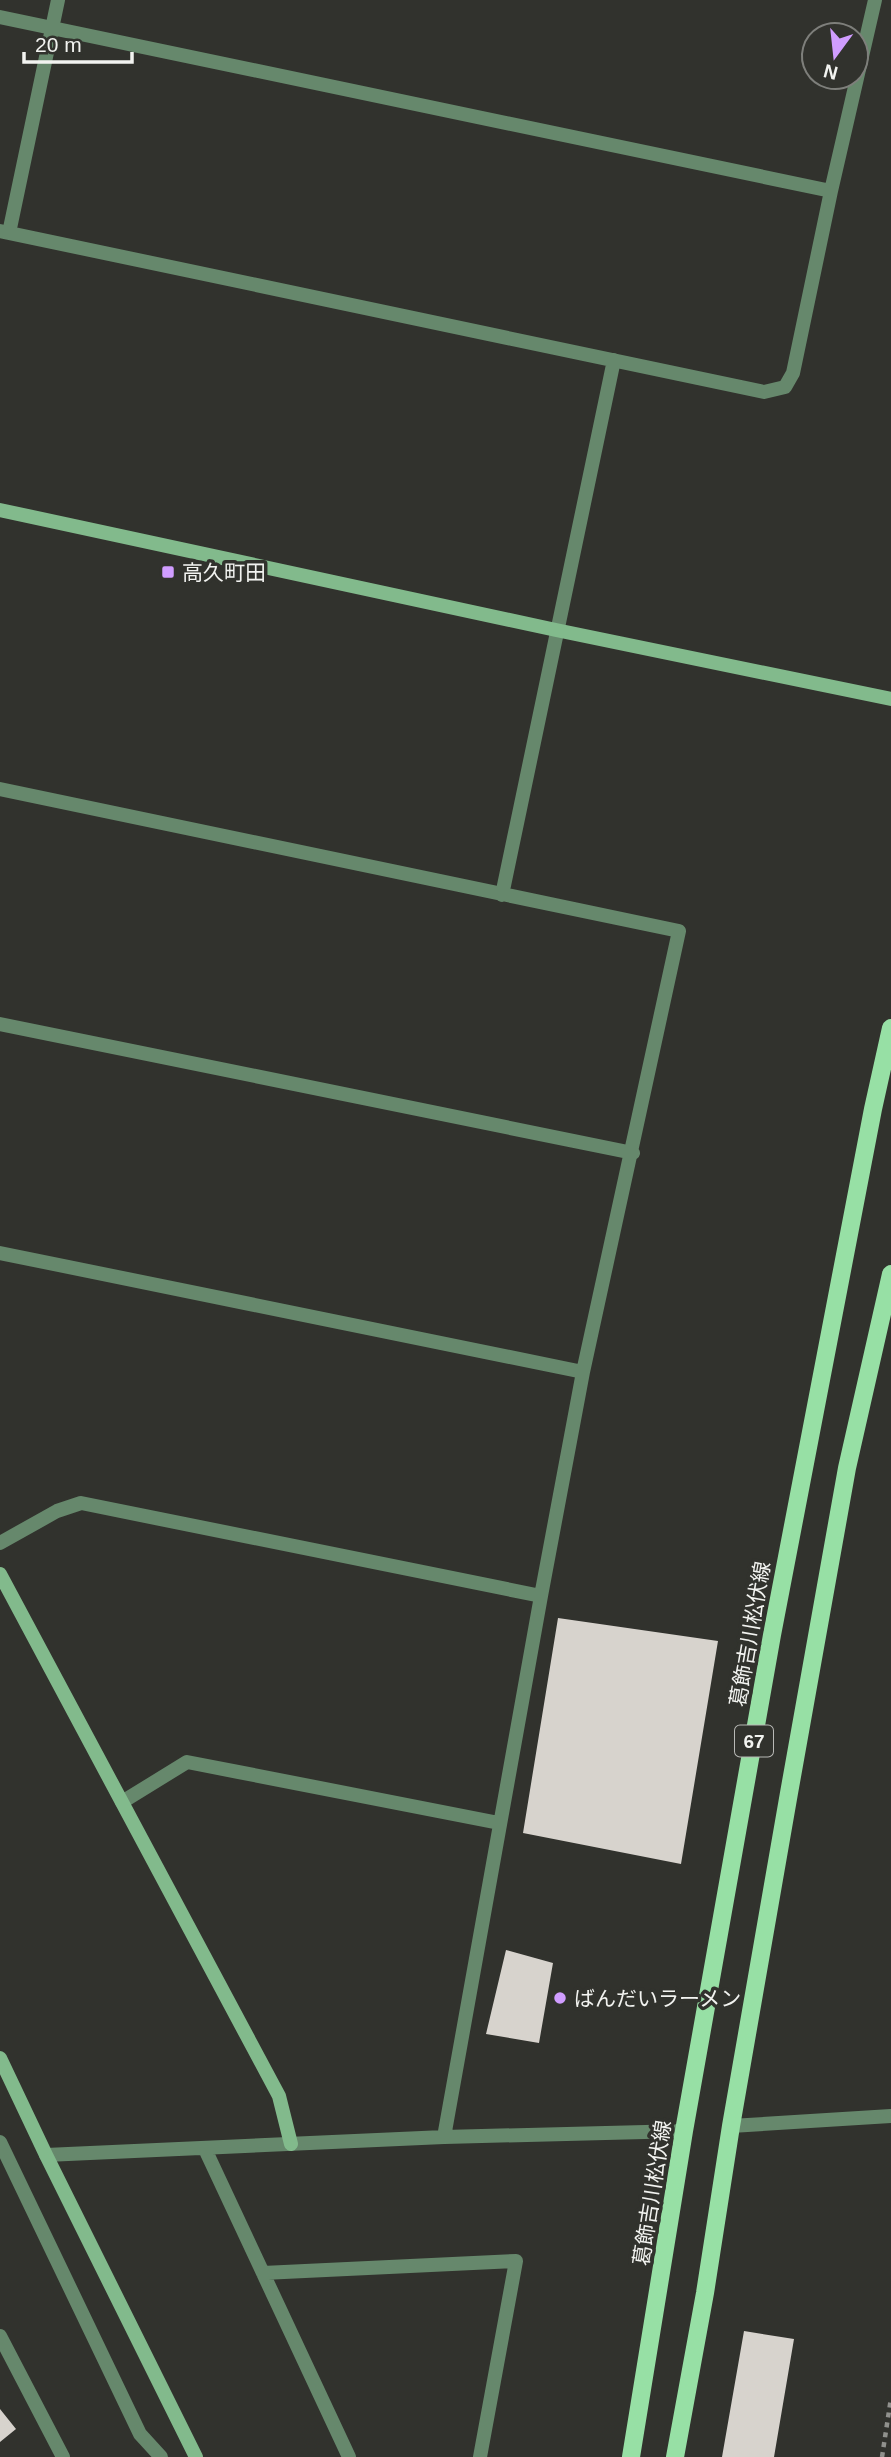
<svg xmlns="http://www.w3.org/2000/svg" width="891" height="2457" font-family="Arial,'Noto Sans JP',sans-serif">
<rect width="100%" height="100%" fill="#31322d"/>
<path fill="#d7d3cd" d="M558 1618 718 1641 681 1864 523 1833Z
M506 1950 553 1963 539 2043 486 2034Z
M744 2331 794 2339 774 2457H722Z
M0 2409 16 2429 0 2442Z"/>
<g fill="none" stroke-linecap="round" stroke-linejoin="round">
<path stroke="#90918d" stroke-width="4.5" stroke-dasharray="5 5" stroke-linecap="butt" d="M882 2457 891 2398"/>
<path stroke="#66886c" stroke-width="14" d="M0 17 831 191
M0 231 764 392 785 387 793 373 831 191 875 0
M9 233 58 0
M0 789 679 931 583 1372 541 1596 444 2137
M502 895 614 360
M0 1024 633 1153
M0 1253 583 1372
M0 1543 57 1511 81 1503 541 1596
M122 1802 187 1762 499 1823
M731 2126 891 2116
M0 2142 140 2434 161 2457
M205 2149 349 2457
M46 2155 444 2137 684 2131
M263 2273 516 2261 480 2457
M0 2336 63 2457"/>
<path stroke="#82ba8c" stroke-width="14" d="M0 510 556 630 891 699
M0 1574 279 2096 291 2144
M0 2058 46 2155 196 2457"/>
<path stroke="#97e0a5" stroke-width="18" d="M631 2457 684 2131 772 1635 873 1109 891 1028
M675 2457 705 2293 731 2126 789 1793 847 1468 891 1274"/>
</g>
<g fill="#d09dff" stroke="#31322d" stroke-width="2.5">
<rect x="161" y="565" width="14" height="14" rx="3.5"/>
<circle cx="560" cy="1998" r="7"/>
</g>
<g text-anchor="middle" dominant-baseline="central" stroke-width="7" stroke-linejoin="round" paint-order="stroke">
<rect fill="#31322d" stroke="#b8b9b6" stroke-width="2" x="735" y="1725.5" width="38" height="31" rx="5"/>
<g font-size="19" font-weight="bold" fill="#f2f3f0">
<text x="754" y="1741">67</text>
</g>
<g font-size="21" fill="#f2f3f0" stroke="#31322d" text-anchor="start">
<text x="182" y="572">高久町田</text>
<text x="574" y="1998">ばんだいラーメン</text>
</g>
<g font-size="21" fill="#f2f3f0" stroke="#31322d">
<text transform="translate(750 1634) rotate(-80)">葛飾吉川松伏線</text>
<text transform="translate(652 2193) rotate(-81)">葛飾吉川松伏線</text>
</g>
</g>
<g transform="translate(835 56) rotate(195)"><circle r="33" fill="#31322d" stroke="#7e7f7b" stroke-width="2"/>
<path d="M0-5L12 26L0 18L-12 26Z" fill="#d09dff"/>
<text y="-10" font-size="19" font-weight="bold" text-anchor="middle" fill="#f2f3f0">N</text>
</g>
<path d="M24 52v10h108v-10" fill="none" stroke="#f2f3f0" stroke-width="3.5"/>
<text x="35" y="52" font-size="21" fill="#f2f3f0" stroke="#31322d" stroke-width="5" paint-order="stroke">20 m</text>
</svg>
